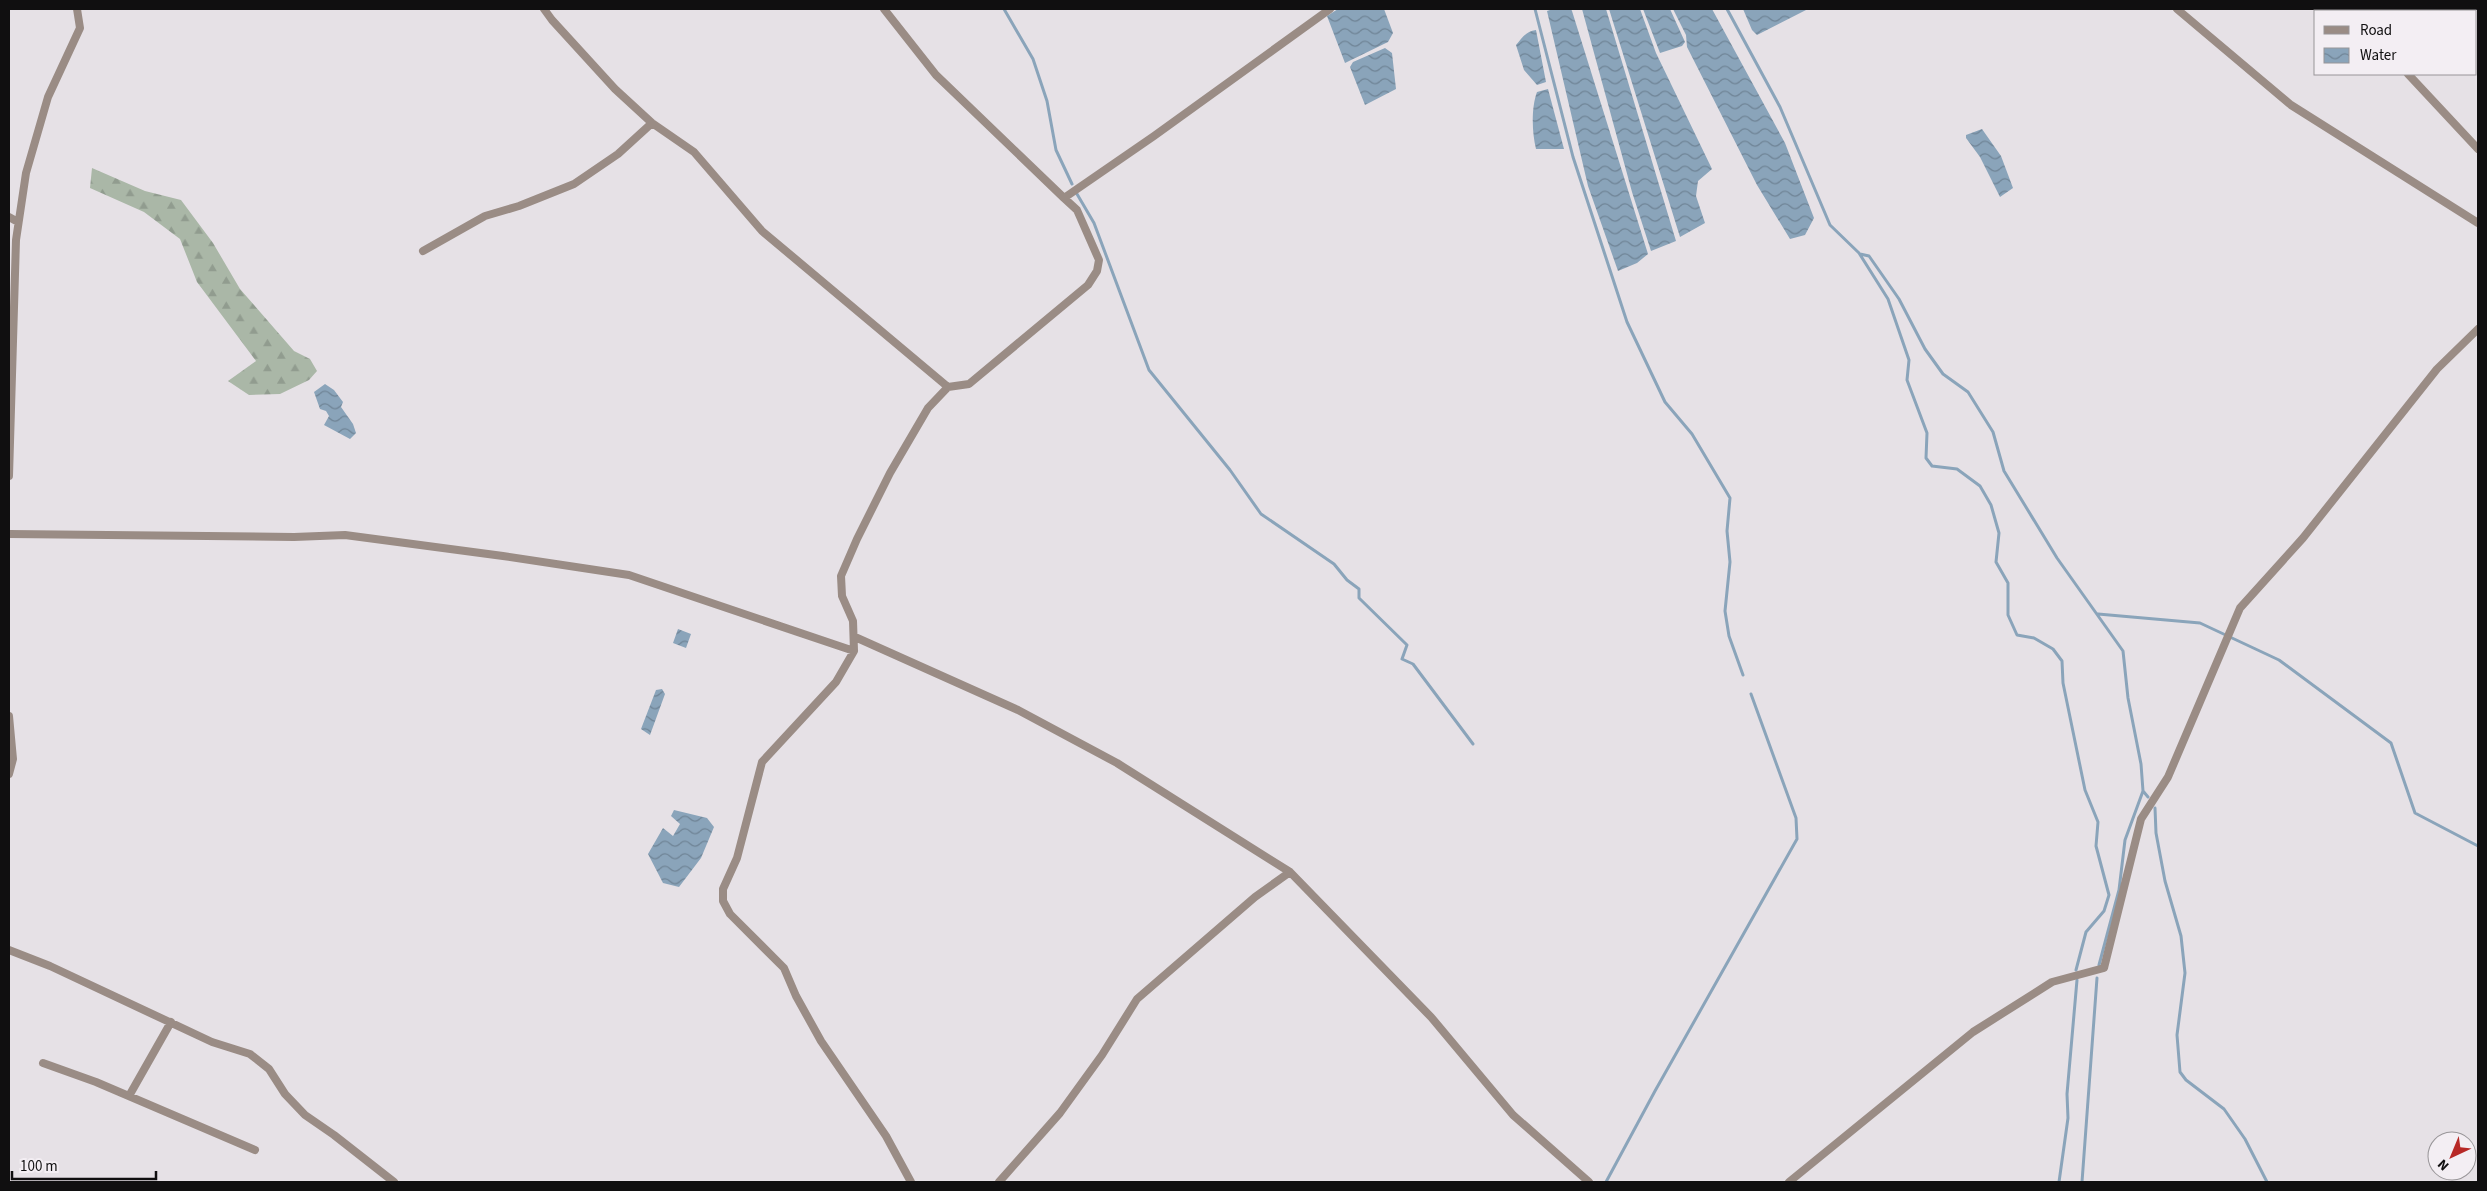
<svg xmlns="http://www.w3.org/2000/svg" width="2487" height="1191" font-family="'Source Sans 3',sans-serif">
<defs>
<pattern id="forest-firs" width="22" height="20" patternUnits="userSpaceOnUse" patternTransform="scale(1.25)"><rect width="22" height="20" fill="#aab7a7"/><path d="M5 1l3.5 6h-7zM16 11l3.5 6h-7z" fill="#919c8f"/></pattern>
<pattern id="water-waves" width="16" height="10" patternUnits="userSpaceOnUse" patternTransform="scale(1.25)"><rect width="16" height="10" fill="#8aa4ba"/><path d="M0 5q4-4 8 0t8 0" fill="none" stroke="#6f8496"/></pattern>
</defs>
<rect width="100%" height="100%" fill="#e6e1e6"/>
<path fill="url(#forest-firs)" d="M92 168 145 191 181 200 213 243 240 289 294 351 310 359 317 371 309 380 280 394 249 395 228 381 256 361 197 282 180 239 144 212 90 188Z"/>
<path fill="url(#water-waves)" d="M1338 9H1384L1393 33 1388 42 1345 63 1327 16Z
M1553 9H1571L1572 11 1648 254 1637 263 1618 271 1588 186 1547 11Z
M1582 9H1606L1676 241 1651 251 1632 192Z
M1609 9H1640L1656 53 1712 169 1698 181 1696 196 1705 223 1680 237Z
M1643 9H1670L1685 42 1682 46 1660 53Z
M1673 9H1712L1785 143 1814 218 1805 235 1790 239 1757 185 1687 47 1686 35Z
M1743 9H1808L1757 35 1752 30Z
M1536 30 1546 82 1537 85 1524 70 1516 45C1522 38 1526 31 1536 30Z
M1385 48 1392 53 1396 89 1365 105 1350 67 1353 62Z
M1548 89 1564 149H1536C1532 133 1531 108 1537 92Z
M1982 129 2001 156 2013 188 2000 197 1980 157 1966 138V135Z
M325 384 334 390 343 402 341 407 353 424 356 433 350 439 324 425 329 416 326 411 320 409 314 392Z
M678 629 691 634 686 648 673 643Z
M662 689 665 694 650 735 641 729 656 690Z
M674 810 707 818 714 827 701 858 679 887 663 883 648 854 663 828 673 836 680 824 671 816Z"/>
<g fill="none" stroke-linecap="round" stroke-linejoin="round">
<path stroke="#8aa4ba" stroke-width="3" d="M1004 9 1033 59 1047 101 1056 150 1072 184
M1535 9 1573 157 1627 322 1665 402 1692 434 1730 498 1727 531 1730 562 1725 611 1729 636 1743 675
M1727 9 1780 107 1830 225 1859 253 1888 299 1909 360 1907 380 1927 433 1926 458 1932 466 1957 469 1980 486 1991 505 1999 533 1996 562 2008 583V615L2017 635 2034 638 2053 649 2062 661 2063 683 2085 790 2098 822 2096 846 2109 895 2104 911 2086 932 2076 970
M1077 194 1094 223 1149 370 1230 470 1261 514 1334 564 1347 580 1359 589V598L1407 645 1402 659 1413 664 1473 744
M1860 254 1869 256 1899 299 1925 349 1943 374 1968 392 1993 432 2004 471 2057 558 2123 651 2128 698 2141 764 2143 791 2125 840 2119 890 2099 965
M2098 614 2200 623 2279 660 2391 743 2415 813 2478 846
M2143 791 2148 797
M2155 808 2156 833 2165 881 2181 936 2185 973 2177 1035 2180 1072 2186 1080 2224 1109 2245 1139 2267 1182
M1606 1182 1655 1091 1797 839 1796 818 1751 694
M2059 1182 2068 1118 2067 1094 2077 980
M2082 1182 2097 978"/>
<path stroke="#9a8c85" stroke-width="8" d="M544 9 552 20 615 89 652 123 694 152 762 231 948 387
M884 9 936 75 1064 198
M2177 9 2291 105 2478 223
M2347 9 2349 11
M2408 74 2478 149
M9 217 18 222
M423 251 485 216 519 206 574 184 618 154 652 123
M9 476 16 240 26 173 48 97 80 28 77 9
M9 534 294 537 345 535 503 556 629 575 854 651
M855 637 1018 710 1117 763 1290 872 1431 1017 1513 1115 1589 1182
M9 716 13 759 9 774
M9 950 50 966 212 1042 250 1054 269 1069 285 1094 305 1115 334 1135 394 1182
M43 1063 96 1082 255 1150
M129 1096 171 1022
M911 1182 886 1136 821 1041 796 996 784 968 730 914 723 901V889L737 858 762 762 836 682 854 651 853 621 842 596 841 576 857 539 890 473 928 408 948 387 969 384 1088 285 1097 271 1099 260 1077 210 1064 198 1154 136 1330 9
M999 1182 1060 1113 1102 1055 1137 999 1255 897 1290 872
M1789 1182 1973 1032 2052 982 2104 968 2141 819 2168 777 2240 608 2303 538 2437 369 2478 329"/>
</g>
<rect width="2487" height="1191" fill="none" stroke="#100f10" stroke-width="20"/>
<rect x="2314" y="10" width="162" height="65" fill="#f3eef3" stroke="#989598"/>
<rect x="2324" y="26" width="25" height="8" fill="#9a8c85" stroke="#989598"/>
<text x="2360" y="35" font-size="15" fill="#100f10">Road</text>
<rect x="2324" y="48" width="25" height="15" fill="url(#water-waves)" stroke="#989598"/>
<text x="2360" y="60" font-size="15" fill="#100f10">Water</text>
<g transform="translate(2452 1156) rotate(224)"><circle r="24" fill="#f3eef3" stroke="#989598"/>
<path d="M0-4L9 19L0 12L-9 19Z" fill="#b72826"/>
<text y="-8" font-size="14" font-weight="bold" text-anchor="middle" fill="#100f10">N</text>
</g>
<path d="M12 1171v8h144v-8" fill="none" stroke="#100f10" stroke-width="2.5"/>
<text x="20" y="1171" font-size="15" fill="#100f10" stroke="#f3eef3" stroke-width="4" paint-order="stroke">100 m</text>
</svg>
